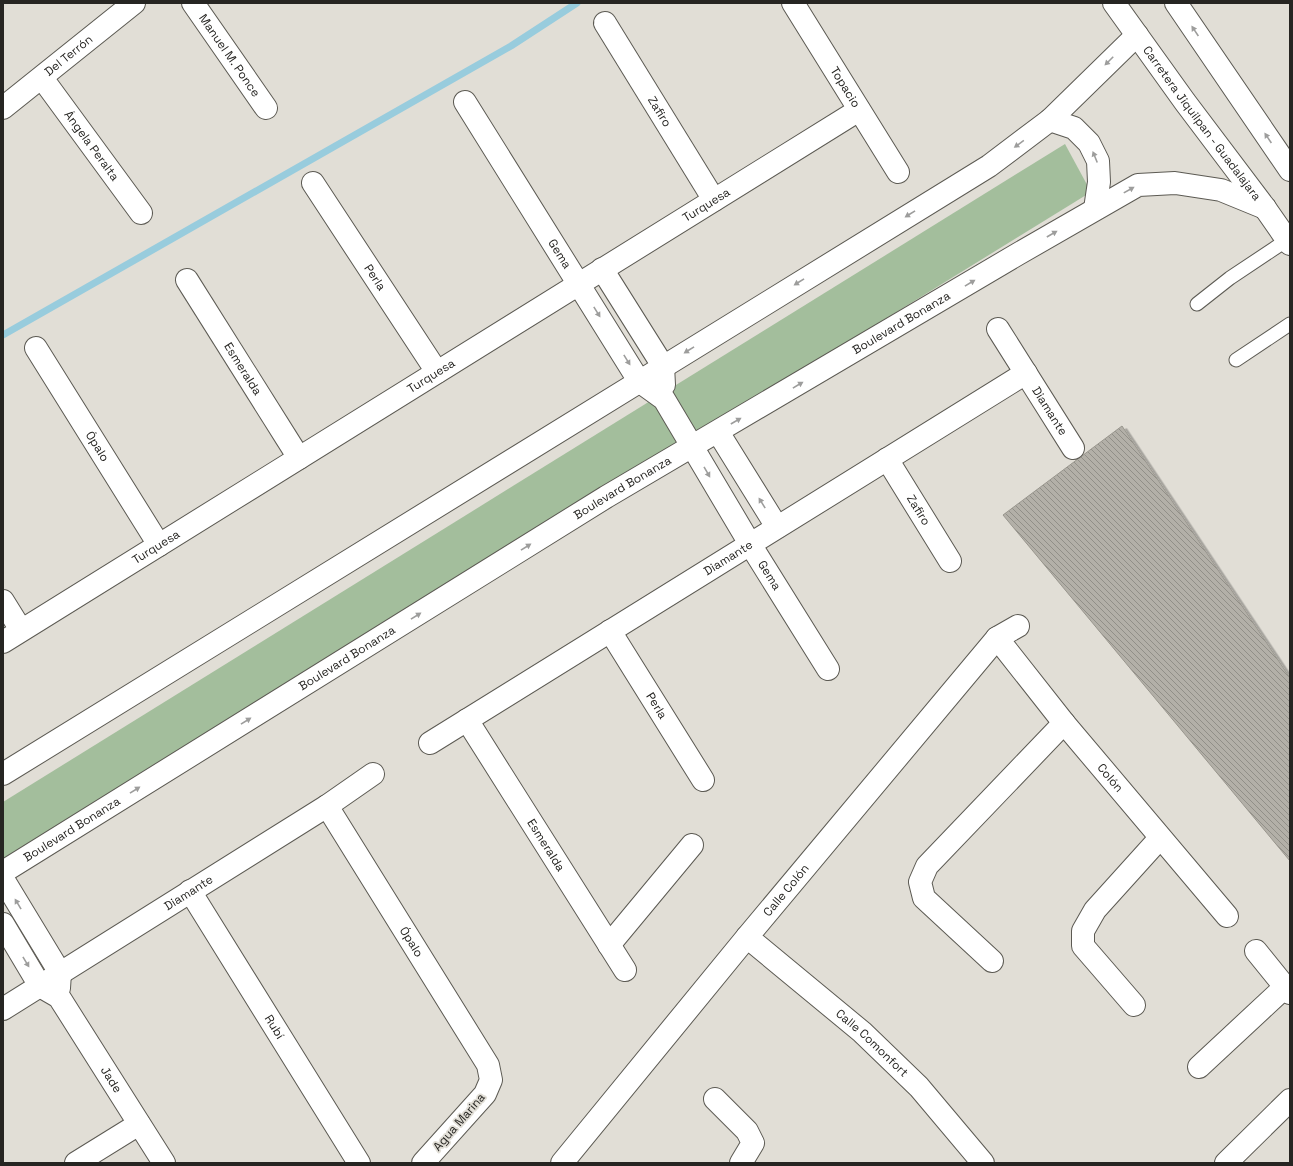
<svg xmlns="http://www.w3.org/2000/svg" width="1293" height="1166" font-family="'Space Grotesk',sans-serif">
<defs>
<pattern id="building-back-hatch" width="6" height="6" patternUnits="userSpaceOnUse"><rect width="6" height="6" fill="#b3b0a8"/><path d="M-1 5l2 2M0 0l6 6M5-1l2 2" fill="none" stroke="#918f88"/></pattern>
<filter id="shadow"><feDropShadow dx="4.5" dy="2.5" stdDeviation="0" flood-color="#0004"/></filter>
</defs>
<rect width="100%" height="100%" fill="#e1ded6"/>
<path fill="#a3be9c" d="M1065 144 1091 192 3 863V802Z"/>
<g fill="none" stroke-linecap="round" stroke-linejoin="round">
<path stroke="#98ccdd" stroke-width="7" d="M3 335 511 46 577 3"/>
</g>
<path fill="url(#building-back-hatch)" stroke="#99968e" filter="url(#shadow)" d="M1122 426 1290 678V861L1003 515Z"/>
<g fill="none" stroke-linecap="round" stroke-linejoin="round">
<g stroke="#5c5a53" stroke-width="15">
<path id="service" d="M1197 304 1230 278 1287 240
M1236 360 1290 324"/>
</g>
<g stroke="#5c5a53" stroke-width="24">
<g id="minor">
<path id="s1" d="M193 3 266 108"/>
<path id="s2" d="M793 3 898 172"/>
<path id="s3" d="M605 23 714 200"/>
<path id="s4" d="M42 78 141 213"/>
<path id="s5" d="M465 102 639 381 664 399 750 544 828 669"/>
<path id="s6" d="M3 108 134 3"/>
<path id="s7" d="M313 183 437 372"/>
<path d="M602 269 663 366 664 385"/>
<path id="s8" d="M187 280 299 458"/>
<path id="s9" d="M998 329 1073 448"/>
<path id="s10" d="M36 348 159 545"/>
<path d="M718 432 777 527"/>
<path id="s11" d="M887 459 950 561"/>
<path d="M3 601 21 630"/>
<path id="s12" d="M610 631 703 780"/>
<path id="s13" d="M997 638 1064 723 1227 916"/>
<path id="s14" d="M3 642 859 110"/>
<path id="s15" d="M467 720 625 970"/>
<path id="s16" d="M430 743 1026 373"/>
<path id="s17" d="M327 806 488 1065 491 1080 485 1094 423 1163"/>
<path d="M3 879 60 973 59 988"/>
<path id="s18" d="M190 891 359 1163"/>
<path id="s19" d="M3 924 40 986 59 997 164 1163"/>
<path id="s20" d="M747 937 862 1032 919 1087 983 1163"/>
<path d="M609 945 692 845"/>
<path d="M1256 951 1290 993"/>
<path d="M992 961 924 898 920 882 927 866 1064 723"/>
<path d="M1134 1005 1083 946V931L1095 910 1160 838"/>
<path id="s21" d="M3 1009 327 806 373 774"/>
<path d="M1199 1067 1285 987"/>
<path d="M715 1099 747 1131 753 1143 741 1163"/>
<path d="M76 1163 139 1124"/>
<path id="s22" d="M562 1163 747 937 997 638 1018 626"/>
<path d="M1226 1163 1290 1100"/>
</g>
</g>
<g stroke="#5c5a53" stroke-width="24">
<g id="tertiary">
<path d="M1050 120 1074 128 1089 143 1098 161 1099 182 1095 209"/>
<path d="M3 774 989 166 1050 120 1137 35"/>
<path id="s23" d="M3 872 606 497 1018 254 1138 185 1175 183 1221 190 1265 208"/>
</g>
</g>
<g stroke="#5c5a53" stroke-width="24">
<g id="trunk">
<path id="s24" d="M1114 3 1185 102 1265 208 1290 244"/>
<path d="M1176 3 1290 170"/>
</g>
</g>
<use href="#service" stroke="#fff" stroke-width="13"/>
<use href="#minor" stroke="#fff" stroke-width="22"/>
<use href="#tertiary" stroke="#fff" stroke-width="22"/>
<use href="#trunk" stroke="#fff" stroke-width="22"/>
</g>
<defs><path id="oneway-solid" d="M-6-.8H1V-3.2L6.5 0L1 3.2V.8H-6Z"/></defs>
<g fill="#9d9d9c">
<use href="#oneway-solid" transform="translate(1195 31) rotate(-124)"/>
<use href="#oneway-solid" transform="translate(1109 61) rotate(135)"/>
<use href="#oneway-solid" transform="translate(1268 138) rotate(-124)"/>
<use href="#oneway-solid" transform="translate(1019 144) rotate(144)"/>
<use href="#oneway-solid" transform="translate(1095 157) rotate(-112)"/>
<use href="#oneway-solid" transform="translate(1129 190) rotate(-29)"/>
<use href="#oneway-solid" transform="translate(910 214) rotate(148)"/>
<use href="#oneway-solid" transform="translate(1052 234) rotate(-30)"/>
<use href="#oneway-solid" transform="translate(799 282) rotate(148)"/>
<use href="#oneway-solid" transform="translate(970 283) rotate(-31)"/>
<use href="#oneway-solid" transform="translate(597 312) rotate(58)"/>
<use href="#oneway-solid" transform="translate(689 350) rotate(148)"/>
<use href="#oneway-solid" transform="translate(627 360) rotate(58)"/>
<use href="#oneway-solid" transform="translate(798 385) rotate(-31)"/>
<use href="#oneway-solid" transform="translate(736 421) rotate(-30)"/>
<use href="#oneway-solid" transform="translate(707 472) rotate(60)"/>
<use href="#oneway-solid" transform="translate(762 503) rotate(-122)"/>
<use href="#oneway-solid" transform="translate(526 547) rotate(-32)"/>
<use href="#oneway-solid" transform="translate(416 616) rotate(-32)"/>
<use href="#oneway-solid" transform="translate(246 721) rotate(-32)"/>
<use href="#oneway-solid" transform="translate(135 790) rotate(-32)"/>
<use href="#oneway-solid" transform="translate(18 904) rotate(-121)"/>
<use href="#oneway-solid" transform="translate(26 962) rotate(59)"/>
</g>
<g text-anchor="middle" dominant-baseline="central" stroke-width="3.5" stroke-linejoin="round" paint-order="stroke">
<g font-size="12" fill="#262522" stroke="#e1ded6">
<text stroke="none"><textPath href="#s6" startOffset="84">Del Terrón</textPath></text>
<text stroke="none"><textPath href="#s1" startOffset="64">Manuel M. Ponce</textPath></text>
<text stroke="none"><textPath href="#s2" startOffset="99">Topacio</textPath></text>
<text stroke="none"><textPath href="#s3" startOffset="104">Zafiro</textPath></text>
<text stroke="none"><textPath href="#s24" startOffset="149">Carretera Jiquilpan - Guadalajara</textPath></text>
<text stroke="none"><textPath href="#s4" startOffset="84">Ángela Peralta</textPath></text>
<text stroke="none"><textPath href="#s14" startOffset="828">Turquesa</textPath></text>
<text stroke="none"><textPath href="#s5" startOffset="179">Gema</textPath></text>
<text stroke="none"><textPath href="#s7" startOffset="113">Perla</textPath></text>
<text stroke="none"><textPath href="#s23" startOffset="1053">Boulevard Bonanza</textPath></text>
<text stroke="none"><textPath href="#s8" startOffset="105">Esmeralda</textPath></text>
<text stroke="none"><textPath href="#s14" startOffset="504">Turquesa</textPath></text>
<text stroke="none"><textPath href="#s9" startOffset="97">Diamante</textPath></text>
<text stroke="none"><textPath href="#s10" startOffset="116">Ópalo</textPath></text>
<text stroke="none"><textPath href="#s23" startOffset="729">Boulevard Bonanza</textPath></text>
<text stroke="none"><textPath href="#s11" startOffset="60">Zafiro</textPath></text>
<text stroke="none"><textPath href="#s14" startOffset="180">Turquesa</textPath></text>
<text stroke="none"><textPath href="#s16" startOffset="351">Diamante</textPath></text>
<text stroke="none"><textPath href="#s5" startOffset="565">Gema</textPath></text>
<text stroke="none"><textPath href="#s23" startOffset="405">Boulevard Bonanza</textPath></text>
<text stroke="none"><textPath href="#s12" startOffset="88">Perla</textPath></text>
<text stroke="none"><textPath href="#s13" startOffset="180">Colón</textPath></text>
<text stroke="none"><textPath href="#s23" startOffset="81">Boulevard Bonanza</textPath></text>
<text stroke="none"><textPath href="#s15" startOffset="148">Esmeralda</textPath></text>
<text stroke="none"><textPath href="#s22" startOffset="353">Calle Colón</textPath></text>
<text stroke="none"><textPath href="#s21" startOffset="219">Diamante</textPath></text>
<text stroke="none"><textPath href="#s17" startOffset="160">Ópalo</textPath></text>
<text stroke="none"><textPath href="#s18" startOffset="160">Rubí</textPath></text>
<text stroke="none"><textPath href="#s20" startOffset="164">Calle Comonfort</textPath></text>
<text stroke="none"><textPath href="#s19" startOffset="192">Jade</textPath></text>
<text transform="translate(459 1122) rotate(-49)">Agua Marina</text>
</g>
</g>
<rect width="1293" height="1166" fill="none" stroke="#262522" stroke-width="8"/>
</svg>
